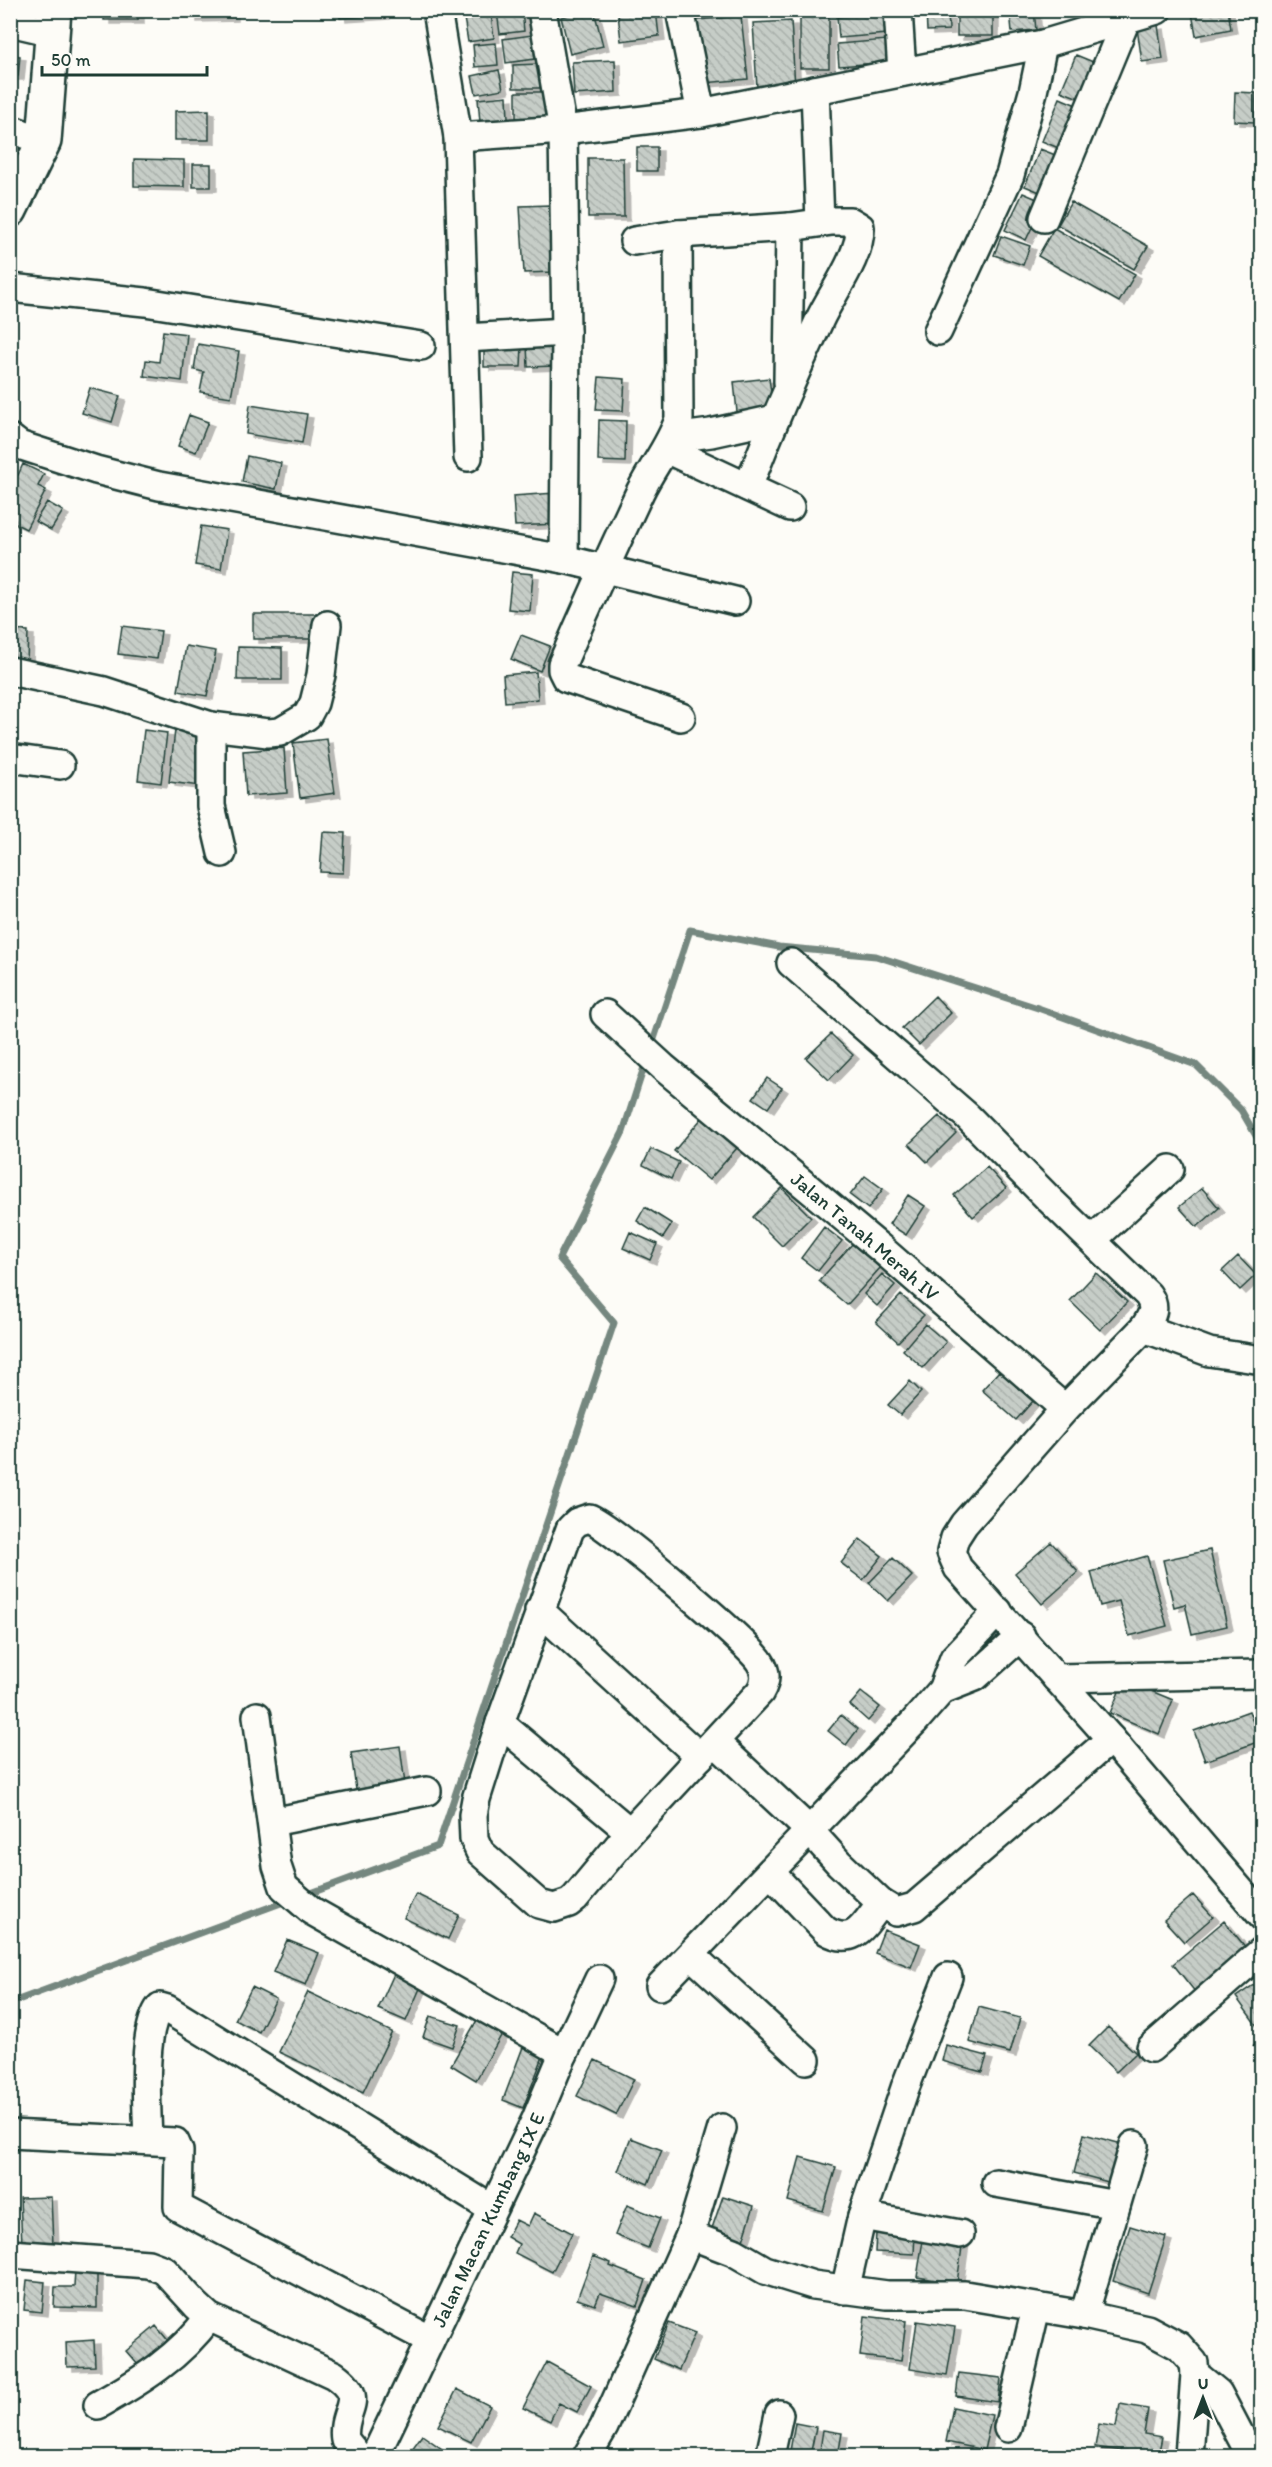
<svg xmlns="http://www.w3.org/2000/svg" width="1272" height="2467" font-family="Itim,sans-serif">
<defs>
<pattern id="building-back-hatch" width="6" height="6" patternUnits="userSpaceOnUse" patternTransform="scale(1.5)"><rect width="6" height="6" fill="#c6cdc7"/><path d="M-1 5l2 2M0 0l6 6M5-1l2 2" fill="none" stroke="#aab1ac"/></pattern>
<filter id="shadow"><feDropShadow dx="6" dy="4" stdDeviation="0" flood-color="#0004"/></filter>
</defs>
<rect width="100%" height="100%" fill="#fdfcf7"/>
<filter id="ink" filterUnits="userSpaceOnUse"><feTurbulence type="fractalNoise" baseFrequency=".0167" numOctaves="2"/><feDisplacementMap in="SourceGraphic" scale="12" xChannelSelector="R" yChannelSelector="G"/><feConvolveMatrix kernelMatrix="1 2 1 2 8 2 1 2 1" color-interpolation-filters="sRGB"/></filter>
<g filter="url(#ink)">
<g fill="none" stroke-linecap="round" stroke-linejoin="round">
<path stroke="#75877f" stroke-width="7" d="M651 1048 690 930 779 947 876 956 1038 1008 1196 1065 1241 1110 1262 1146
M303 1896 438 1846 614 1323 559 1258 623 1132 646 1061
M10 2003 289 1900"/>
</g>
<path fill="url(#building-back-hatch)" stroke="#1f3d34" stroke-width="1.5" filter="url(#shadow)" d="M104 10H138V20H104Z
M191 10H232V17L191 18Z
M339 10H383V15L340 18Z
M461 10H484L462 16Z
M522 10 524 31 500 34 497 12Z
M589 10H594L603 46 570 54 561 17Z
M656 10 659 36 621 41 618 14Z
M926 10H948L949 30 927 31Z
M957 10H993V36H957Z
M1010 10H1034L1036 30 1012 32Z
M1204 10H1228L1231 29 1196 36 1192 13Z
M885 13 887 34 839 38 837 17Z
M491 14 494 38 468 42 464 18Z
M741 16 748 79 704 83 697 20Z
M800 16H829V68H800Z
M791 21 795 87 757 88 753 23Z
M1158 25 1163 59 1142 62 1137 28Z
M532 35 535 59 506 63 503 39Z
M10 38 11 55 20 56 18 76H10Z
M887 40 889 62 839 66 837 44Z
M496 43 498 65 475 67 473 45Z
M1076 55 1098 64 1084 100 1061 91Z
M615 60 616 92 574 95 572 62Z
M539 64 540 88H513V65Z
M499 70 503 89 476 94 472 76Z
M516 92H545V120H516Z
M1235 92 1256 93 1255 122 1234 121Z
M507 96 508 119 480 122 478 99Z
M1060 98 1081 107 1063 150 1042 141Z
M209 110V140H175V111Z
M637 147H657V171H637Z
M1040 149 1063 158 1047 195 1025 186Z
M588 158H623L624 217H588Z
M134 159 184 160V187L134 186Z
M193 164H211V187H193Z
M1023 193 1044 202 1026 240 1005 230Z
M1071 202 1148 246 1134 269 1058 225Z
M550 205 554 272 524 273 520 206Z
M1054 228 1135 274 1119 302 1038 256Z
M1001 236 1030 246 1023 265 994 255Z
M163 331 187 334 182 381 144 376 146 360 159 362Z
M198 344 239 351 231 397 200 392 204 372 194 370Z
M484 344 522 345 521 367H484Z
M554 344V366L528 367 527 345Z
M599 377 625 379 623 411 596 410Z
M769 378 773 407 737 412 734 382Z
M90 388 120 396 112 422 82 413Z
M250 405 307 414 302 443 246 434Z
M189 415 208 422 196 452 178 446Z
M599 420 626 421 625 462 598 461Z
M247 456 281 463 276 489 242 482Z
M23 464 44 474 38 486 46 490 26 529 10 521V472L18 475Z
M555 493 557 524 515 526 513 496Z
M47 502 63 511 51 530 35 521Z
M201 526 227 530 221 569 195 565Z
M512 572 533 574 530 611 508 609Z
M253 614H320V639H253Z
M122 626 161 631 157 659 118 654Z
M10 630 28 631 27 664H10Z
M521 635 550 646 540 671 511 659Z
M186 646 216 651 207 696 178 691Z
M238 647 282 648V680H237Z
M536 672 538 699 505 702 503 675Z
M144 730 167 733 161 783 138 780Z
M175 730 206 734 200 786 169 782Z
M327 739 335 793 300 798 293 743Z
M284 748 287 793 246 796 243 751Z
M323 832 345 833 343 873 320 872Z
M935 996 951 1013 919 1045 902 1028Z
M831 1034 853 1055 829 1080 806 1058Z
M767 1078 782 1088 768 1108 753 1098Z
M939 1116 956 1133 927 1162 909 1144Z
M702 1118 737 1148 709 1180 674 1151Z
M651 1149 679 1162 671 1179 643 1165Z
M987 1167 1006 1188 973 1217 954 1195Z
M865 1176 883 1189 868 1209 850 1195Z
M782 1188 811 1217 782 1246 753 1217Z
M1202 1188 1219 1208 1197 1227 1179 1207Z
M908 1195 925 1206 906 1235 889 1224Z
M645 1207 672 1224 663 1238 637 1221Z
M824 1227 842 1241 818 1271 801 1258Z
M630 1232 657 1244 650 1260 623 1248Z
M852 1244 880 1268 847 1305 819 1281Z
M1238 1256 1256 1275 1240 1290 1222 1271Z
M1096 1273 1127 1302 1100 1330 1070 1301Z
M882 1274 895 1285 877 1306 864 1294Z
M901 1295 924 1315 898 1342 876 1322Z
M925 1324 946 1342 923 1368 903 1350Z
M999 1371 1033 1401 1016 1420 982 1390Z
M910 1381 921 1392 900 1415 888 1405Z
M860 1539 882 1556 863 1580 841 1563Z
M1051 1542 1078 1572 1042 1604 1015 1573Z
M1210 1550 1227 1626 1192 1634 1185 1604 1174 1607 1163 1560Z
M1147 1556 1167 1626 1129 1636 1119 1601 1100 1606 1091 1572Z
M893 1558 912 1576 888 1601 869 1583Z
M1124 1680 1173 1700 1159 1734 1110 1713Z
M861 1692 880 1707 868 1721 850 1705Z
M1249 1711 1260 1741 1205 1761 1194 1731Z
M841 1715 858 1729 846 1745 828 1731Z
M400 1746 405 1784 356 1790 351 1753Z
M416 1894 459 1915 448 1939 404 1918Z
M1193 1895 1213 1917 1184 1942 1164 1920Z
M1224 1921 1252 1955 1200 1998 1173 1964Z
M884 1930 920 1944 911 1967 875 1953Z
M287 1940 319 1953 306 1985 273 1972Z
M394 1974 421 1986 406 2021 378 2009Z
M1261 1980 1262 2022 1257 2026 1236 1997Z
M252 1987 276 1999 259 2032 235 2020Z
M308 1992 392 2032 363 2092 279 2052Z
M979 2007 1020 2018 1010 2053 969 2042Z
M430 2016 460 2025 452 2047 423 2037Z
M477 2020 502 2034 476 2080 451 2065Z
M1108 2027 1136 2053 1116 2072 1089 2046Z
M1262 2040V2056L1253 2046Z
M946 2045 987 2056 982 2072 942 2061Z
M523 2047 544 2054 523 2108 503 2100Z
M595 2060 634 2079 616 2115 577 2096Z
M1084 2134 1126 2145 1116 2184 1074 2173Z
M631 2138 662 2150 648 2184 618 2171Z
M800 2157 836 2167 823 2211 788 2201Z
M723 2196 754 2206 740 2250 708 2240Z
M51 2197 53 2244 22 2246 20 2198Z
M627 2205 660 2218 648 2248 615 2235Z
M534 2213 572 2233 552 2272 515 2253 519 2244 507 2237 516 2220 528 2226Z
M1130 2226 1166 2237 1148 2293 1113 2281Z
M876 2232 915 2234 914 2254 875 2252Z
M924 2234 963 2240 957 2283 917 2277Z
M593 2256 611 2263 610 2266 646 2280 637 2306 600 2293 595 2305 577 2299Z
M75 2270H97V2308L54 2307 55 2287H74Z
M27 2280 45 2282 42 2312 24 2310Z
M865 2316 906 2321 901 2361 860 2356Z
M917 2321 955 2327 947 2375 910 2369Z
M669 2323 695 2333 679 2370 654 2359Z
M156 2326 175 2349 145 2373 126 2351Z
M94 2340 95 2366 67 2367 66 2342Z
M547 2362 591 2386 577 2412 559 2403 550 2421 523 2408Z
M959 2373 1001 2378 998 2402 956 2396Z
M457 2389 490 2406 471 2442 438 2426Z
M1120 2404 1148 2409 1144 2434 1162 2437 1158 2456 1095 2447 1099 2424 1116 2427Z
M953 2407 992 2415 984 2450 946 2442Z
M795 2423 816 2427 810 2456H789Z
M823 2430 842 2433 838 2456H819Z
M422 2435 452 2456H407Z"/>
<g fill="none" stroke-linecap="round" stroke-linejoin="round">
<g stroke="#1f3d34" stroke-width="32">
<g id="minor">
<path d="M437 10 458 137 468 457"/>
<path d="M542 10 563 130 566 332 564 559"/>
<path d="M680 10 701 113"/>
<path d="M898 10 902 72"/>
<path d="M10 22 53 32"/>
<path d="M815 90 820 222"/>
<path d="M10 129 44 141"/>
<path d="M458 137 563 130 701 113 1043 44 1157 10"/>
<path d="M1044 218 1126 20"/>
<path d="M678 234 679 419C670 446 652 467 640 492 613 549 587 606 562 664V670L566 678 681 717"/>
<path d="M634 241 678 234 790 227 832 221H850L860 227C861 256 832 293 820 319 794 374 770 430 748 487"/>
<path d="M10 288 145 302 421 346"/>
<path d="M938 331 1010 175 1033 92 1043 44"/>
<path d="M465 338 566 332"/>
<path d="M788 382 790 227"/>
<path d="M10 438 19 445 96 470 159 486 564 559 735 601"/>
<path d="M673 438 711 433 775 419"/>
<path d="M666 449 790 507"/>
<path d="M10 671 104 691 211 726 268 733 280 732 307 716 314 703 321 675 327 625"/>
<path d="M211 726V806L222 853"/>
<path d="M10 758 60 765"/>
<path d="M791 963 967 1116 1049 1199 1148 1295C1157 1308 1152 1316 1144 1328L1065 1409 964 1524 955 1538 951 1552 958 1568 1111 1739 1262 1916"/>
<path id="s1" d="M605 1014 663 1067 878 1246 1065 1409"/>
<path d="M1092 1240 1170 1169"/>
<path d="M1144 1328 1209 1352 1262 1360"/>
<path d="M589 1518C607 1523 749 1643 760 1662 767 1672 766 1682 760 1692L630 1832 575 1898 569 1903 554 1908 539 1904 480 1852 474 1839 473 1815 476 1799 500 1723 570 1529 577 1522Z"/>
<path d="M539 1610 700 1757"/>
<path d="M1056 1678 1262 1674"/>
<path d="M942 1690 975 1677 1021 1636"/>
<path d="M257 1716 277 1866 284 1887 312 1911 564 2053"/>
<path d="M500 1723 630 1832"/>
<path d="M715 1742 810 1831 839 1863 881 1903 896 1912 914 1907 1111 1739"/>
<path d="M272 1822 427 1791"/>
<path d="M770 1872 825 1930C855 1948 864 1924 881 1903"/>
<path d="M691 1955 806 2060"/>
<path d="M660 1986 914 1722 942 1690 954 1658 998 1611"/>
<path d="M1151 2048 1262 1951"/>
<path d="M10 2134 175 2142 179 2151 178 2207 430 2340"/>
<path d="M148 2140C147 2108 141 2031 160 2007L167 2009 492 2209"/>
<path d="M996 2183 1116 2205"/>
<path d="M862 2216 960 2234"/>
<path d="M690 2235 734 2252 765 2270 813 2285 887 2295H965L1084 2315 1147 2329 1179 2346 1194 2363 1195 2374 1189 2456"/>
<path d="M10 2254 148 2264 164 2270 196 2305 209 2317 334 2375C369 2400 340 2409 345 2440L358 2456"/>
<path d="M845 2290 862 2216 905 2088 948 1977"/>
<path d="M1084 2315 1134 2145"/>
<path d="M1195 2374 1218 2393 1251 2456"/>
<path d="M98 2405C141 2381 180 2357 209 2317"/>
<path d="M1008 2428 1036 2308"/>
<path id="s2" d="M375 2456 536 2119 558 2066 599 1979"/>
<path d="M587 2456 604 2427 690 2235 722 2128"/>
<path d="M770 2456 779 2414"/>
</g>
</g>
<g stroke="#1f3d34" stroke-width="38">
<path id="tertiary" d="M10 210 44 141 54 10"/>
</g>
<use href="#minor" stroke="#fdfcf7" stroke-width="27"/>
<use href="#tertiary" stroke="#fdfcf7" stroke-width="33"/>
</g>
</g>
<g text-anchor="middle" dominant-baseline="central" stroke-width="4.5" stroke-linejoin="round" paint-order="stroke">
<g font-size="20" fill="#1f3d34" stroke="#fdfcf7">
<text stroke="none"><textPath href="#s1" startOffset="342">Jalan Tanah Merah IV</textPath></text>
<text stroke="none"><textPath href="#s2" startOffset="262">Jalan Macan Kumbang IX E</textPath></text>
</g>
</g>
<rect width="1272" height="2467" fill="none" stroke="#fdfcf7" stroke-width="36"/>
<rect x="18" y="18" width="1236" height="2431" fill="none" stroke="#1f3d34" stroke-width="2" filter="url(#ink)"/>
<g transform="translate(1203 2398)" stroke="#fdfcf7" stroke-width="4.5" paint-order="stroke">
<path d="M0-4.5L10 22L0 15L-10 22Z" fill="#1f3d34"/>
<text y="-9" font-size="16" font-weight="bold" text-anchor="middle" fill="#1f3d34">U</text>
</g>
<path d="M42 66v9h165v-9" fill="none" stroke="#1f3d34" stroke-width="3"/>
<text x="51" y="66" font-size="18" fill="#1f3d34" stroke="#fdfcf7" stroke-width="4.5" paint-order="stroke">50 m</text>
</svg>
